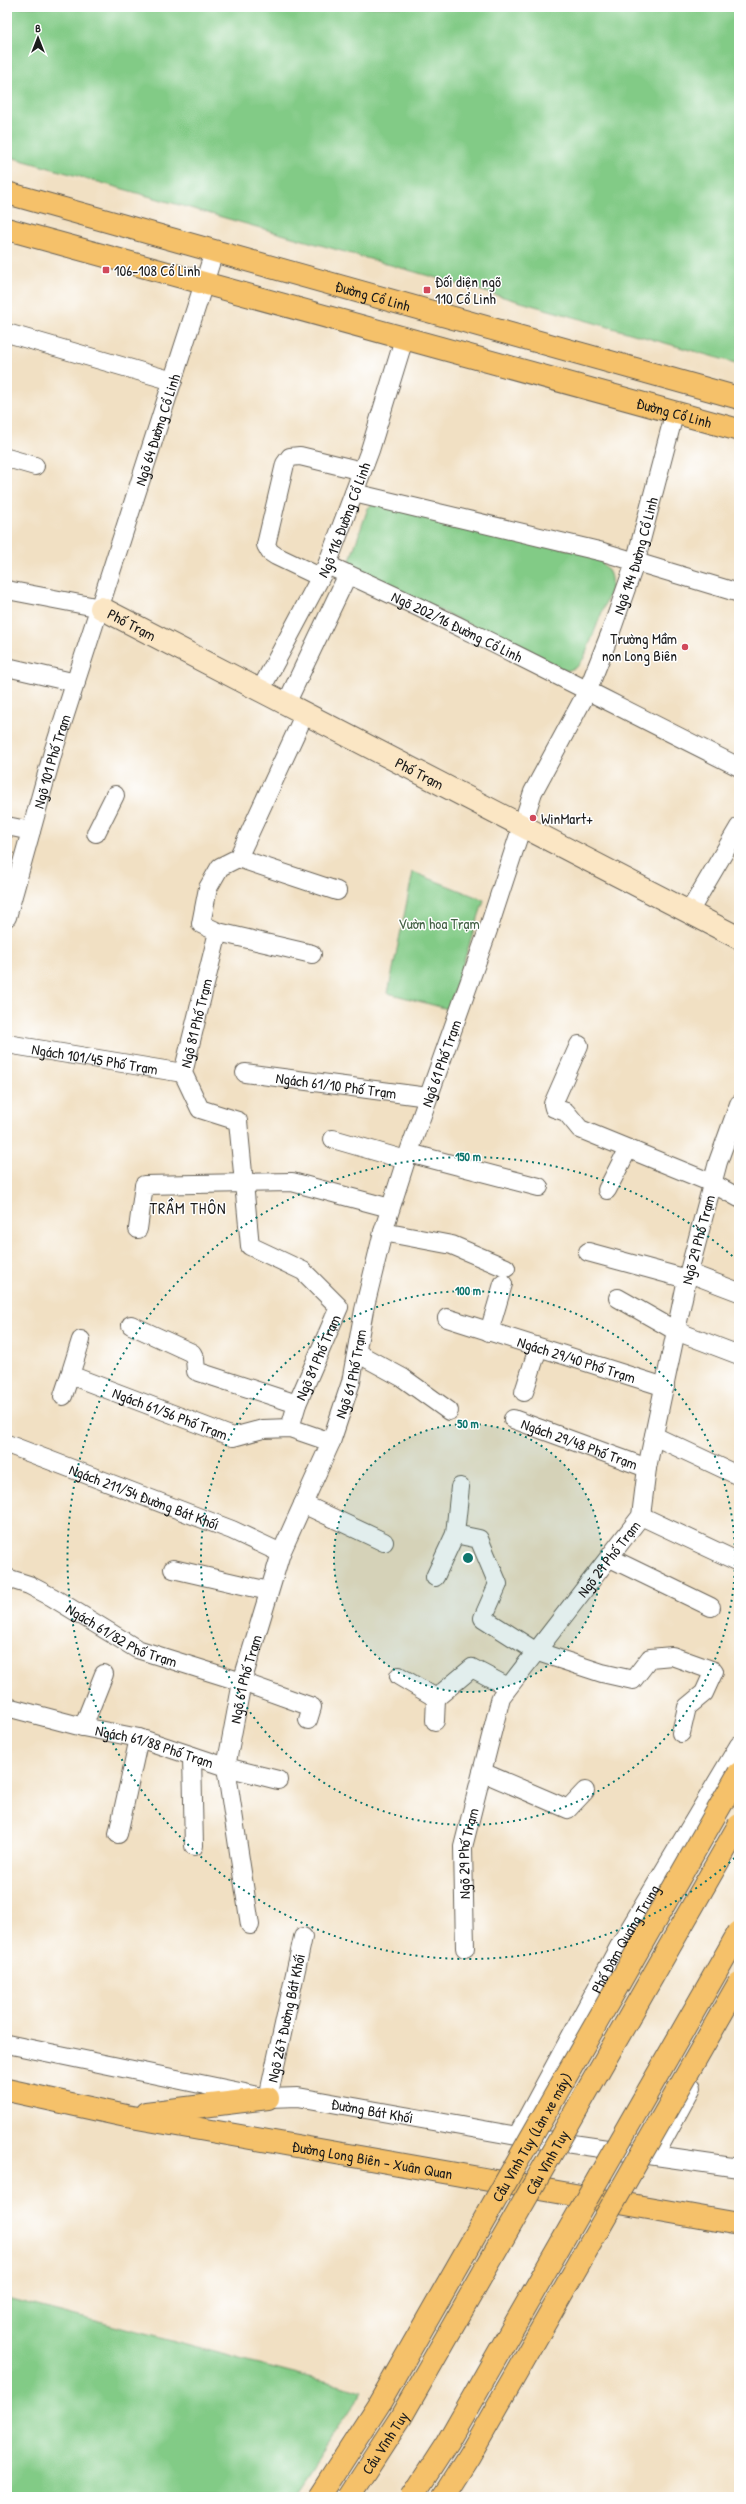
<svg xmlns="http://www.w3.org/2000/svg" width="746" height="2504" font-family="'Patrick Hand',sans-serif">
<rect width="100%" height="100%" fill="#fff"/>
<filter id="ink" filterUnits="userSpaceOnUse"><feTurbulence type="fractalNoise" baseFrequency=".025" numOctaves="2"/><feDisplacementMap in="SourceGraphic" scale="8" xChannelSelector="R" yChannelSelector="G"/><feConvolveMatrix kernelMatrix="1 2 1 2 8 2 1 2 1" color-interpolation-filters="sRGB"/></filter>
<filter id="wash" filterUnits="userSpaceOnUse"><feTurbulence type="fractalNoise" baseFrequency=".012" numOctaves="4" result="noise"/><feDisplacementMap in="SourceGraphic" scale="16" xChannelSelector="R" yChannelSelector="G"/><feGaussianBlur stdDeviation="0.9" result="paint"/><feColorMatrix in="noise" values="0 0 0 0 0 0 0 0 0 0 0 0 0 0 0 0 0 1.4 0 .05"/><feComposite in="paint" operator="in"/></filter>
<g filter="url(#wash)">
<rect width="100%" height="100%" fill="#f1e0c3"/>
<path fill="#82cb86" stroke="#4f7451" d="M7 7H739V364L7 156Z
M373 503 594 556C607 567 613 572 611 589L584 658 577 667 567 671 357 571 350 560 368 508Z
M413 872 484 900 448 1009 388 993Z
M7 2298 363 2391 292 2497H7Z"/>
</g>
<g filter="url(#ink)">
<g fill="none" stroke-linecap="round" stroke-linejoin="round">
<g stroke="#676156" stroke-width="20">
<g id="street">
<path d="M7 333 173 381"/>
<path d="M7 458 35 466"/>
<path d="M354 493 603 552 739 593"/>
<path id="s1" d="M327 565C467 627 602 699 739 767"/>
<path d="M320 577 276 556 270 552 266 545 285 464 290 457 300 456 362 471"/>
<path d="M7 590 101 608"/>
<path d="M7 667 76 683"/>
<path id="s2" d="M260 691 327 565 370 450 404 339"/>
<path d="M286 704 348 574"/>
<path d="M7 826 31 831"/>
<path d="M96 833 115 795"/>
<path d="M238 858 337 891"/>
<path d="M689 912 739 827"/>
<path id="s3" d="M7 917 53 752 214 252"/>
<path d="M218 932 312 954"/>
<path id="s4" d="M7 1044 183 1073"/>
<path d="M579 1045 553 1104 554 1108 566 1112 580 1129 712 1183 739 1198"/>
<path id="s5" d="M245 1073 428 1097"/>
<path d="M333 1139 406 1160"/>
<path d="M409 1153 539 1187"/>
<path d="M607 1190 628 1149"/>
<path d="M138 1229 144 1185 292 1182 390 1208"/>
<path d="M383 1232 452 1245 506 1268"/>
<path d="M588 1252 687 1279"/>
<path d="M689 1273 739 1292"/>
<path d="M618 1298 676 1331 739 1355"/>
<path id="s6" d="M447 1318 665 1387"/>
<path d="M131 1325 192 1353 195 1359 196 1371 297 1404"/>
<path d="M489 1332 503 1284"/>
<path id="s7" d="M81 1340 70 1375 233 1437 263 1429 290 1428 331 1442"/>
<path d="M357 1353 403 1378 449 1411"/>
<path d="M524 1392 538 1348"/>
<path d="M63 1396 70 1375"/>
<path id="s8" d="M513 1419 647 1468"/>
<path id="s9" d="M290 1428 297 1404 339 1307 303 1271 250 1246 238 1121 200 1109 183 1073 218 932 201 924 208 888 220 867 238 858 305 713"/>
<path d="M654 1436 739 1476"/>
<path id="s10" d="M7 1444 232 1530 281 1553"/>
<path d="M303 1504 384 1542"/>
<path d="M641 1516 739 1562"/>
<path d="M455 1534 479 1539 498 1584 483 1618 535 1651 602 1673 633 1680 650 1658 672 1656 714 1671 704 1693 687 1707 681 1733"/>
<path d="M610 1558 711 1607"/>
<path d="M173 1569 269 1591"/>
<path d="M435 1577 455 1534 460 1487"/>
<path id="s11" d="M7 1578 29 1585 52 1597 137 1649 242 1682 312 1707 308 1720"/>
<path d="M399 1676 436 1698 472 1668 508 1687"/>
<path d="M7 1707 83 1727 104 1674"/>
<path d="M435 1721 436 1698"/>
<path id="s12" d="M83 1727 139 1738 226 1767 278 1780"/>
<path d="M192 1756 194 1846"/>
<path d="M482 1772 568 1809 585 1791"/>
<path d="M118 1834 139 1738"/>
<path id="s13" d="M250 1925 226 1767 242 1682 281 1553 331 1442 351 1382 364 1310 383 1232 406 1160 488 930 533 792 587 692 610 634 635 563 675 411"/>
<path id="s14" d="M465 1948 463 1847 501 1697 641 1516 647 1468 687 1279 718 1162 739 1104"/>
<path id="s15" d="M7 2044 268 2098 298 2097 517 2136 739 2168"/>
<path id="s16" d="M268 2098 303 1937"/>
<path id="s17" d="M517 2136 621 1943 739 1745"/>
<path d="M655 2155 692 2087"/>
</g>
</g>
<g stroke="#676156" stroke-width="24">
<g id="secondary">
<path id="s18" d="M101 608 739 938"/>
</g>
</g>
<g stroke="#676156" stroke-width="24">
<g id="primary">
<path id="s19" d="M7 193 739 398"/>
<path id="s20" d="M7 229 739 430"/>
<path id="s21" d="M7 2090 126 2116 739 2224"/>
<path d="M146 2113 268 2098"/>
</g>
</g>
<use href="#street" stroke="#fff" stroke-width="18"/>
<use href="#secondary" stroke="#fbe6c4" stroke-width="22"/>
<use href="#primary" stroke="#f5c16b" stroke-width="22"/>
<g stroke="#676156" stroke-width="24" stroke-linecap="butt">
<g id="highway-bridge">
<path id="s22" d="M319 2497 379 2404 739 1773"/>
<path id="s23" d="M349 2497 401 2417 739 1825"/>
<path d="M412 2497 447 2443 739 1932"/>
<path d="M443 2497 469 2456 739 1983"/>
</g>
</g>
<use href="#highway-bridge" stroke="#f5c16b" stroke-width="22"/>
</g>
</g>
<circle cx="468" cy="1558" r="134" fill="#0f766e" fill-opacity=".12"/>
<g fill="none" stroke="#0f766e" stroke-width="2" stroke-dasharray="2 4">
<circle cx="468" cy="1558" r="134"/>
<circle cx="468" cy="1558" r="267"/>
<path d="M739 1854A401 401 0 1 1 739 1262"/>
</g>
<g fill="#d1495b" stroke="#fff" stroke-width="1.5">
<rect x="102" y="266" width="8" height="8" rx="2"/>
<rect x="423" y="286" width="8" height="8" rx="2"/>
<circle cx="685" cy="647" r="4"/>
<circle cx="533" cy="818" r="4"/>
</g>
<g text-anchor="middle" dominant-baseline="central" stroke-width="3" stroke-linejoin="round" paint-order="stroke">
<g font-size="15" fill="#1c1c1c" stroke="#fff" text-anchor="start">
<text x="114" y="270">106-108 Cổ Linh</text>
<text x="435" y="281">Đối diện ngõ<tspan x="435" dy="17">110 Cổ Linh</tspan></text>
<text x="677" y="638" text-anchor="end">Trường Mầm<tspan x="677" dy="17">non Long Biên</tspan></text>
<text x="541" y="818">WinMart+</text>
</g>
<g font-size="15" fill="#1c1c1c" stroke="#fff">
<text stroke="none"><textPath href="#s19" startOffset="380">Đường Cổ Linh</textPath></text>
<text stroke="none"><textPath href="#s20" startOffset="692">Đường Cổ Linh</textPath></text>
<text stroke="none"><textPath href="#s3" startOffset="510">Ngõ 64 Đường Cổ Linh</textPath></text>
<text stroke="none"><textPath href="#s2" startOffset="191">Ngõ 116 Đường Cổ Linh</textPath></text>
<text stroke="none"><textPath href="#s13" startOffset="1443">Ngõ 144 Đường Cổ Linh</textPath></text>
<text stroke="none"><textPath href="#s18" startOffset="35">Phố Trạm</textPath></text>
<text stroke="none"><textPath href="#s1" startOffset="144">Ngõ 202/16 Đường Cổ Linh</textPath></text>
<text stroke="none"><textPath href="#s3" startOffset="162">Ngõ 101 Phố Trạm</textPath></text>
<text stroke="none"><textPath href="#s18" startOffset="359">Phố Trạm</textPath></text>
<text stroke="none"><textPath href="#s9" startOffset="497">Ngõ 81 Phố Trạm</textPath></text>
<text stroke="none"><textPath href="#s4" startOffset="89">Ngách 101/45 Phố Trạm</textPath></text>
<text stroke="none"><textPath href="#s13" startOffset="898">Ngõ 61 Phố Trạm</textPath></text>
<text stroke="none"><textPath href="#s5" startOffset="92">Ngách 61/10 Phố Trạm</textPath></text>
<text stroke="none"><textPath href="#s14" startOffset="767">Ngõ 29 Phố Trạm</textPath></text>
<text stroke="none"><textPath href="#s9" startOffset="76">Ngõ 81 Phố Trạm</textPath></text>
<text stroke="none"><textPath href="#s6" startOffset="136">Ngách 29/40 Phố Trạm</textPath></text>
<text stroke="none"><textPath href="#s13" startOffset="574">Ngõ 61 Phố Trạm</textPath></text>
<text stroke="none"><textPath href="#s7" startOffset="144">Ngách 61/56 Phố Trạm</textPath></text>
<text stroke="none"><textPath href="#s8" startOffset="71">Ngách 29/48 Phố Trạm</textPath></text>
<text stroke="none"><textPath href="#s10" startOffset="147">Ngách 211/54 Đường Bát Khối</textPath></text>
<text stroke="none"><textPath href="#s14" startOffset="431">Ngõ 29 Phố Trạm</textPath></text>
<text stroke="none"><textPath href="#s11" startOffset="129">Ngách 61/82 Phố Trạm</textPath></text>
<text stroke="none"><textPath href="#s13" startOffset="250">Ngõ 61 Phố Trạm</textPath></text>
<text stroke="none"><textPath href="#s12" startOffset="74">Ngách 61/88 Phố Trạm</textPath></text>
<text stroke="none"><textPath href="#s14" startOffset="95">Ngõ 29 Phố Trạm</textPath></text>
<text stroke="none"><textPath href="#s17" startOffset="225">Phố Đàm Quang Trung</textPath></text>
<text stroke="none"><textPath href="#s16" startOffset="82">Ngõ 267 Đường Bát Khối</textPath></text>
<text stroke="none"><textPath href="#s15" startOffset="372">Đường Bát Khối</textPath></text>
<text stroke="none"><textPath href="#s22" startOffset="418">Cầu Vĩnh Tuy (Làn xe máy)</textPath></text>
<text stroke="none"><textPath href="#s21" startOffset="372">Đường Long Biên – Xuân Quan</textPath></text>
<text stroke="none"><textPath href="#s23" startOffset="389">Cầu Vĩnh Tuy</textPath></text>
<text stroke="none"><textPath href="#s23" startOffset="65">Cầu Vĩnh Tuy</textPath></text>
</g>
<g font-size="15" fill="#456246" stroke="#fff">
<text x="439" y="923">Vườn hoa Trạm</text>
</g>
<g font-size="16" letter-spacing="1" fill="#1c1c1c" stroke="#fff">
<text x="188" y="1208">TRẦM THÔN</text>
</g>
</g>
<circle cx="468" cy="1558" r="6" fill="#0f766e" stroke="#fff" stroke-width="2"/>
<g font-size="12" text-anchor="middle" font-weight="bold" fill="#0f766e" stroke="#fff" stroke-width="3" stroke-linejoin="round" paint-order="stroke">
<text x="468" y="1161">150 m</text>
<text x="468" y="1295">100 m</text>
<text x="468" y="1428">50 m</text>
</g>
<rect width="746" height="2504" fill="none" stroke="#fff" stroke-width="24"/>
<g transform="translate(38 38)" stroke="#ffffff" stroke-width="3" paint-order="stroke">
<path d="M0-3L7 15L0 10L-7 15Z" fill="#1c1c1c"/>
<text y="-6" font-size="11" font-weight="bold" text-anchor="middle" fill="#1c1c1c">B</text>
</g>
</svg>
